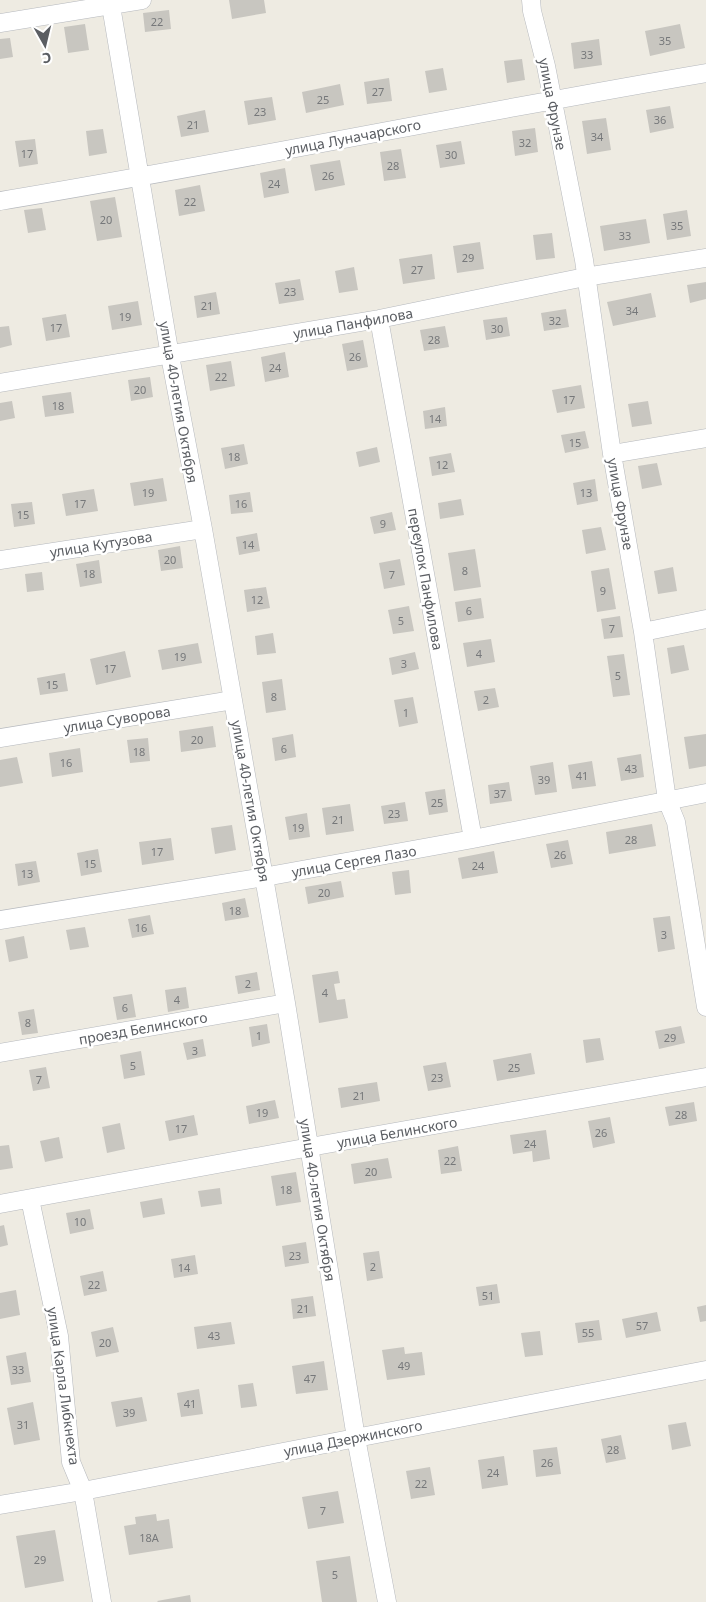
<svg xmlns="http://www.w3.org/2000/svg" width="706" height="1602" font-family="'Noto Sans',sans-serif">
<rect width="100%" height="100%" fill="#eeebe2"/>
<path fill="#c8c6c0" d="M229 0H264L266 13 232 19Z
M169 10 171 29 145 32 143 13Z
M85 24 89 50 68 53 64 27Z
M680 24 685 48 650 56 645 31Z
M10 38 13 57 0 59V39Z
M599 39 602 65 574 69 571 43Z
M522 59 525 80 507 83 504 61Z
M443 68 447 90 429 93 425 71Z
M389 78 392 101 367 104 364 82Z
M340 84 344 105 306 113 302 92Z
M272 97 276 120 248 125 244 101Z
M670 106 674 128 650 133 646 110Z
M205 110 209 132 181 137 177 116Z
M606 118 611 150 587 154 582 121Z
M535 128 538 152 515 156 512 131Z
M103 129 107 153 89 156 86 131Z
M35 139 38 164 19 167 15 141Z
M461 141 465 164 440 168 436 145Z
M401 149 406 178 384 181 380 152Z
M340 160 345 185 315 191 310 165Z
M285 168 289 193 264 198 260 173Z
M200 185 205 211 179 216 175 190Z
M115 197 122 237 97 241 90 201Z
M42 208 46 230 28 233 24 210Z
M687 210 691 236 667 240 663 214Z
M646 219 650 243 604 251 600 226Z
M552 233 555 258 536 260 533 235Z
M480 242 484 269 457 273 453 246Z
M432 254 435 279 403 284 399 259Z
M354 267 358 290 339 293 335 271Z
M300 279 304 300 279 304 275 283Z
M706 282V299L690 303 687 285Z
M216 292 220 314 197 318 194 296Z
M651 293 656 317 613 326 607 302Z
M138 301 142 325 112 330 108 306Z
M566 309 569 327 544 331 541 313Z
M66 314 70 337 46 341 42 318Z
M507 317 510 336 486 340 483 320Z
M9 326 12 345 0 348V327Z
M445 326 449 347 424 351 420 330Z
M363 340 368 367 347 371 342 344Z
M285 352 289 377 265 382 261 357Z
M231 361 235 386 210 391 206 365Z
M150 377 153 397 131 401 128 380Z
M581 385 585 408 557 413 552 390Z
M71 392 74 413 45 417 42 396Z
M12 401 15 418 0 421V403Z
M648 401 652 424 632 427 628 404Z
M445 407 447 426 425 429 423 411Z
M585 431 589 448 565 453 561 435Z
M244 444 248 464 225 469 221 448Z
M377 447 380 462 359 467 356 452Z
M451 453 455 472 432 476 429 457Z
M657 463 662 485 642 489 638 466Z
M163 478 167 501 134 506 130 483Z
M595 479 598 501 577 505 573 483Z
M94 489 98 511 66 516 62 494Z
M250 492 253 512 231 514 229 495Z
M461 499 464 515 440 519 438 503Z
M32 502 35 524 14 527 11 504Z
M392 512 396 530 374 534 370 517Z
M601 527 606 550 586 554 582 530Z
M257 533 260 551 239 555 236 537Z
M180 546 183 568 161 571 158 550Z
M475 549 481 587 454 591 448 553Z
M400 559 405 585 384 589 379 563Z
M99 560 102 583 80 587 76 564Z
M673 567 677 591 658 594 654 571Z
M609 568 616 609 597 612 591 571Z
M42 572 44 590 27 592 25 574Z
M266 587 270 608 247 612 244 590Z
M481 598 484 618 458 622 455 602Z
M409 606 414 631 393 634 388 610Z
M620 616 623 637 604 639 601 619Z
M273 633 276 653 257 655 255 636Z
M491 639 495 662 467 667 463 643Z
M198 643 202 663 162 670 158 650Z
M684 645 689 670 671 674 667 648Z
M125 651 131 677 96 685 90 659Z
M415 652 419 669 392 675 389 658Z
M624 654 630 695 613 697 607 656Z
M65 673 68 691 40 695 37 678Z
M282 679 286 710 266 713 262 682Z
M495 688 499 707 478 711 474 691Z
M413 697 418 723 399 727 394 700Z
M213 726 216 747 181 752 179 731Z
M293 734 296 757 275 761 272 738Z
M706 734V766L689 769 684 737Z
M148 738 150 761 130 763 127 740Z
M80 748 83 772 52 777 49 753Z
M641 754 644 777 621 781 617 758Z
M17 757 23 783 0 787V760Z
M592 761 596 786 572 789 568 765Z
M553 762 557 792 535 795 530 766Z
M509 782 512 801 490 804 488 785Z
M445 789 448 812 429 815 425 792Z
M405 802 408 821 384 824 381 806Z
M350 804 354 831 326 835 322 808Z
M307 813 310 837 289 840 285 817Z
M652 824 656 846 609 854 606 832Z
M232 825 236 850 215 854 211 828Z
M171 838 174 860 142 865 139 842Z
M568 840 573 864 551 868 546 844Z
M98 849 102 872 81 876 77 853Z
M494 851 498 873 462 879 458 858Z
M36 861 40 882 18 886 15 864Z
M409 870 411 893 395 895 392 872Z
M341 881 344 897 308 904 305 887Z
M245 898 249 917 225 921 222 903Z
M150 915 154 934 132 938 128 919Z
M670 916 675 949 658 952 653 918Z
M85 927 89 947 70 950 66 930Z
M24 936 28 958 9 962 5 940Z
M338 971 340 983 334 984 337 1000 345 999 348 1018 319 1023 312 975Z
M257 972 260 990 238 994 235 976Z
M186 987 189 1008 168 1012 165 990Z
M132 994 136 1017 117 1020 113 997Z
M34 1009 38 1033 22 1035 18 1012Z
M267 1024 270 1043 252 1047 249 1027Z
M681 1026 685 1043 659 1049 655 1031Z
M600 1038 604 1060 586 1063 583 1040Z
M203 1039 206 1056 187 1060 183 1043Z
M141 1051 145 1075 124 1079 120 1055Z
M531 1053 535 1074 497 1081 493 1060Z
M446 1062 451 1087 428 1091 423 1066Z
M46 1067 50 1088 33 1091 29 1070Z
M377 1082 380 1101 341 1108 338 1088Z
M275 1100 279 1118 249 1124 246 1106Z
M694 1102 697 1121 669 1126 665 1107Z
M194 1115 198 1135 169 1141 165 1121Z
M610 1117 615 1143 593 1148 588 1121Z
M120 1123 125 1149 107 1153 102 1127Z
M546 1130 550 1159 533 1162 532 1151 513 1154 510 1135Z
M59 1137 63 1158 45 1162 40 1141Z
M9 1145 13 1168 0 1170V1146Z
M458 1146 462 1171 441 1174 438 1150Z
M388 1158 392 1178 354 1184 351 1164Z
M296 1172 301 1202 276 1206 271 1176Z
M220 1188 222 1204 201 1207 198 1191Z
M162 1198 165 1214 143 1218 140 1202Z
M90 1209 94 1229 70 1234 66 1213Z
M4 1225 8 1245 0 1247V1226Z
M306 1242 309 1263 285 1267 282 1246Z
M379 1251 383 1278 367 1281 363 1253Z
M195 1255 198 1274 174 1278 171 1259Z
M103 1271 107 1291 84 1296 80 1276Z
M497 1284 500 1303 479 1306 476 1287Z
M16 1290 20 1315 0 1319V1293Z
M313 1296 316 1316 293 1319 291 1299Z
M706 1305V1321L700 1322 697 1307Z
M657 1312 661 1331 626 1338 622 1319Z
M599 1320 602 1340 578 1343 575 1323Z
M231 1322 235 1344 197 1349 194 1327Z
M113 1327 119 1352 96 1357 91 1332Z
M540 1331 543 1355 525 1357 521 1333Z
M404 1347 405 1354 422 1352 425 1375 387 1380 382 1350Z
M26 1352 31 1382 11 1385 6 1356Z
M324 1361 328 1390 296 1394 292 1366Z
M253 1383 257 1406 241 1408 238 1385Z
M199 1389 203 1414 181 1417 177 1393Z
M142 1397 147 1421 116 1427 111 1402Z
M33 1402 40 1440 14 1445 7 1408Z
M686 1422 691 1446 672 1450 668 1425Z
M621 1435 626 1459 606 1463 601 1439Z
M557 1447 561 1474 536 1477 533 1450Z
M504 1456 508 1485 482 1489 478 1460Z
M430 1467 435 1495 411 1499 406 1471Z
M338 1491 344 1523 308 1529 302 1497Z
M156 1514 157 1521 169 1519 173 1548 129 1555 124 1526 136 1524 135 1517Z
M55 1530 64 1581 25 1588 16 1536Z
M350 1556 357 1602H322L316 1561Z
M190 1595 191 1602H158L157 1601Z"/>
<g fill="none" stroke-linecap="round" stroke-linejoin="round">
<g stroke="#b5b8bd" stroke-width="19">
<path id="minor" d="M110 0 170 356 203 529 286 1003 356 1438 387 1602
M531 0 532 11 546 66 584 260 612 454 643 632 667 800 676 822 706 1007
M0 23 142 0
M0 201C236 162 470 113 706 73
M379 319 473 839
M0 383 379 319 585 277 706 258
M612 454 706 438
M0 560 203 529
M643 632 706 619
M0 738 233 700
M0 920 264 877 473 839 706 793
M0 1053 286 1003
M30 1199 59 1336 71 1462 83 1491 102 1602
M0 1204 310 1147 706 1077
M0 1505 83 1491 706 1370"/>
</g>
<use href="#minor" stroke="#fff" stroke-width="18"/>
</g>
<g text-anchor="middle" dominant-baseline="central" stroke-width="5" stroke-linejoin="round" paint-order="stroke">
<g font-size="11" fill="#76787a">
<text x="157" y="21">22</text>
<text x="665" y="40">35</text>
<text x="587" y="54">33</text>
<text x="378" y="91">27</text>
<text x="323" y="99">25</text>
<text x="260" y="111">23</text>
<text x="660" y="119">36</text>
<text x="193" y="124">21</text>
<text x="597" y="136">34</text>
<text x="525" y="142">32</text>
<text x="27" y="153">17</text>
<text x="451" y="154">30</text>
<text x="393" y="165">28</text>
<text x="328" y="175">26</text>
<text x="274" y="183">24</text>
<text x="190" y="201">22</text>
<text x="106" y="219">20</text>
<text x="677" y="225">35</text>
<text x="625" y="235">33</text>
<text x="468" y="257">29</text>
<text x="417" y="269">27</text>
<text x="290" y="291">23</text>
<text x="207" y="305">21</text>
<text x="632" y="310">34</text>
<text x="125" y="316">19</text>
<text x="555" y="320">32</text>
<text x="56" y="327">17</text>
<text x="497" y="328">30</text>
<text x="434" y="339">28</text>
<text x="355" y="356">26</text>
<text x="275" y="367">24</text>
<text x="221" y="376">22</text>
<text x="140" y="389">20</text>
<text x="569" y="399">17</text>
<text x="58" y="405">18</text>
<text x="435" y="418">14</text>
<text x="575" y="442">15</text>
<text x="234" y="456">18</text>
<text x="442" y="464">12</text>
<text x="148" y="492">19</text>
<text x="586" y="492">13</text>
<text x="80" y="503">17</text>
<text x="241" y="503">16</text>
<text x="23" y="514">15</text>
<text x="383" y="523">9</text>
<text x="248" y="544">14</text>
<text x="170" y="559">20</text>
<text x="465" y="570">8</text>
<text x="89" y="573">18</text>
<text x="392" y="574">7</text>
<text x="603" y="590">9</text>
<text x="257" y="599">12</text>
<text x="469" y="610">6</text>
<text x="401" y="620">5</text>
<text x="612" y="628">7</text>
<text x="479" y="653">4</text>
<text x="180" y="656">19</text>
<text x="404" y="663">3</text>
<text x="110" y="668">17</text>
<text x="618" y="675">5</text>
<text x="52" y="684">15</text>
<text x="274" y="696">8</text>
<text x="486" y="699">2</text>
<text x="406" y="712">1</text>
<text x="197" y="739">20</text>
<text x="284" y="748">6</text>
<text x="139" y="751">18</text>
<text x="66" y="762">16</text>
<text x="631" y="768">43</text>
<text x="582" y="775">41</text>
<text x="544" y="779">39</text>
<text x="500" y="793">37</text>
<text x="437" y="802">25</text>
<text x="394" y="813">23</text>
<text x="338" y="819">21</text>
<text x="298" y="827">19</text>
<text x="631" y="839">28</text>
<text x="157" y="851">17</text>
<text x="560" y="854">26</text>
<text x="90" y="863">15</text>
<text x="478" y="865">24</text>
<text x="27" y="873">13</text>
<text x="324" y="892">20</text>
<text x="235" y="910">18</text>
<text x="141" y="927">16</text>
<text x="664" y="934">3</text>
<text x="248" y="983">2</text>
<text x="325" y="992">4</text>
<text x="177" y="999">4</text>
<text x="125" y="1007">6</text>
<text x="28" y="1022">8</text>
<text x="259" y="1035">1</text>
<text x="670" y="1037">29</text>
<text x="195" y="1050">3</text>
<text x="133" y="1065">5</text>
<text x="514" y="1067">25</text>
<text x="437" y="1077">23</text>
<text x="39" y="1079">7</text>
<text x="359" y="1095">21</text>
<text x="262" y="1112">19</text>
<text x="681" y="1114">28</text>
<text x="181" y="1128">17</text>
<text x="601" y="1132">26</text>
<text x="530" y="1143">24</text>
<text x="450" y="1160">22</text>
<text x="371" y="1171">20</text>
<text x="286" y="1189">18</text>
<text x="80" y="1221">10</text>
<text x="295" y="1255">23</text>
<text x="373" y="1266">2</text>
<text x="184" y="1267">14</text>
<text x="94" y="1284">22</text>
<text x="488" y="1295">51</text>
<text x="303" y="1308">21</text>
<text x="642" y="1325">57</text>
<text x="588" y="1332">55</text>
<text x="214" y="1335">43</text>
<text x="105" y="1342">20</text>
<text x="404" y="1365">49</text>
<text x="18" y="1369">33</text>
<text x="310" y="1378">47</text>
<text x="190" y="1403">41</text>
<text x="129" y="1412">39</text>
<text x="23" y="1424">31</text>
<text x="613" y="1449">28</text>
<text x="547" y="1462">26</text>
<text x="493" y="1472">24</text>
<text x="421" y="1483">22</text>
<text x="323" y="1510">7</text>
<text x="149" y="1537">18А</text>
<text x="40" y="1559">29</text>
<text x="335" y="1574">5</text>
</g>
<g font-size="14" fill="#5b5e63" stroke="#fff">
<text transform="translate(553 104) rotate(79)">улица Фрунзе</text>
<text transform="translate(353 137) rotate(-11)">улица Луначарского</text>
<text transform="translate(353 323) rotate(-10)">улица Панфилова</text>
<text transform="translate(179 402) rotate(80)">улица 40-летия Октября</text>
<text transform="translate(621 504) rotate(80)">улица Фрунзе</text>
<text transform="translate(101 544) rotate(-9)">улица Кутузова</text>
<text transform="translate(426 579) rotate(80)">переулок Панфилова</text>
<text transform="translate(117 719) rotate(-9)">улица Суворова</text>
<text transform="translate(251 801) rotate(80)">улица 40-летия Октября</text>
<text transform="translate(354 861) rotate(-10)">улица Сергея Лазо</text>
<text transform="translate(143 1028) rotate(-10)">проезд Белинского</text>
<text transform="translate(397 1132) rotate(-10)">улица Белинского</text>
<text transform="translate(318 1200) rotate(81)">улица 40-летия Октября</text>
<text transform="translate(64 1386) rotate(82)">улица Карла Либкнехта</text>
<text transform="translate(353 1438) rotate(-11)">улица Дзержинского</text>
</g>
</g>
<g transform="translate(45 45) rotate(172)" stroke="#ffffff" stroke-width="4" paint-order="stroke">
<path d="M0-4L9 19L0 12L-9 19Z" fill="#5b5e63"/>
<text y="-8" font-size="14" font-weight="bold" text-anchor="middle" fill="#5b5e63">С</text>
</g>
</svg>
